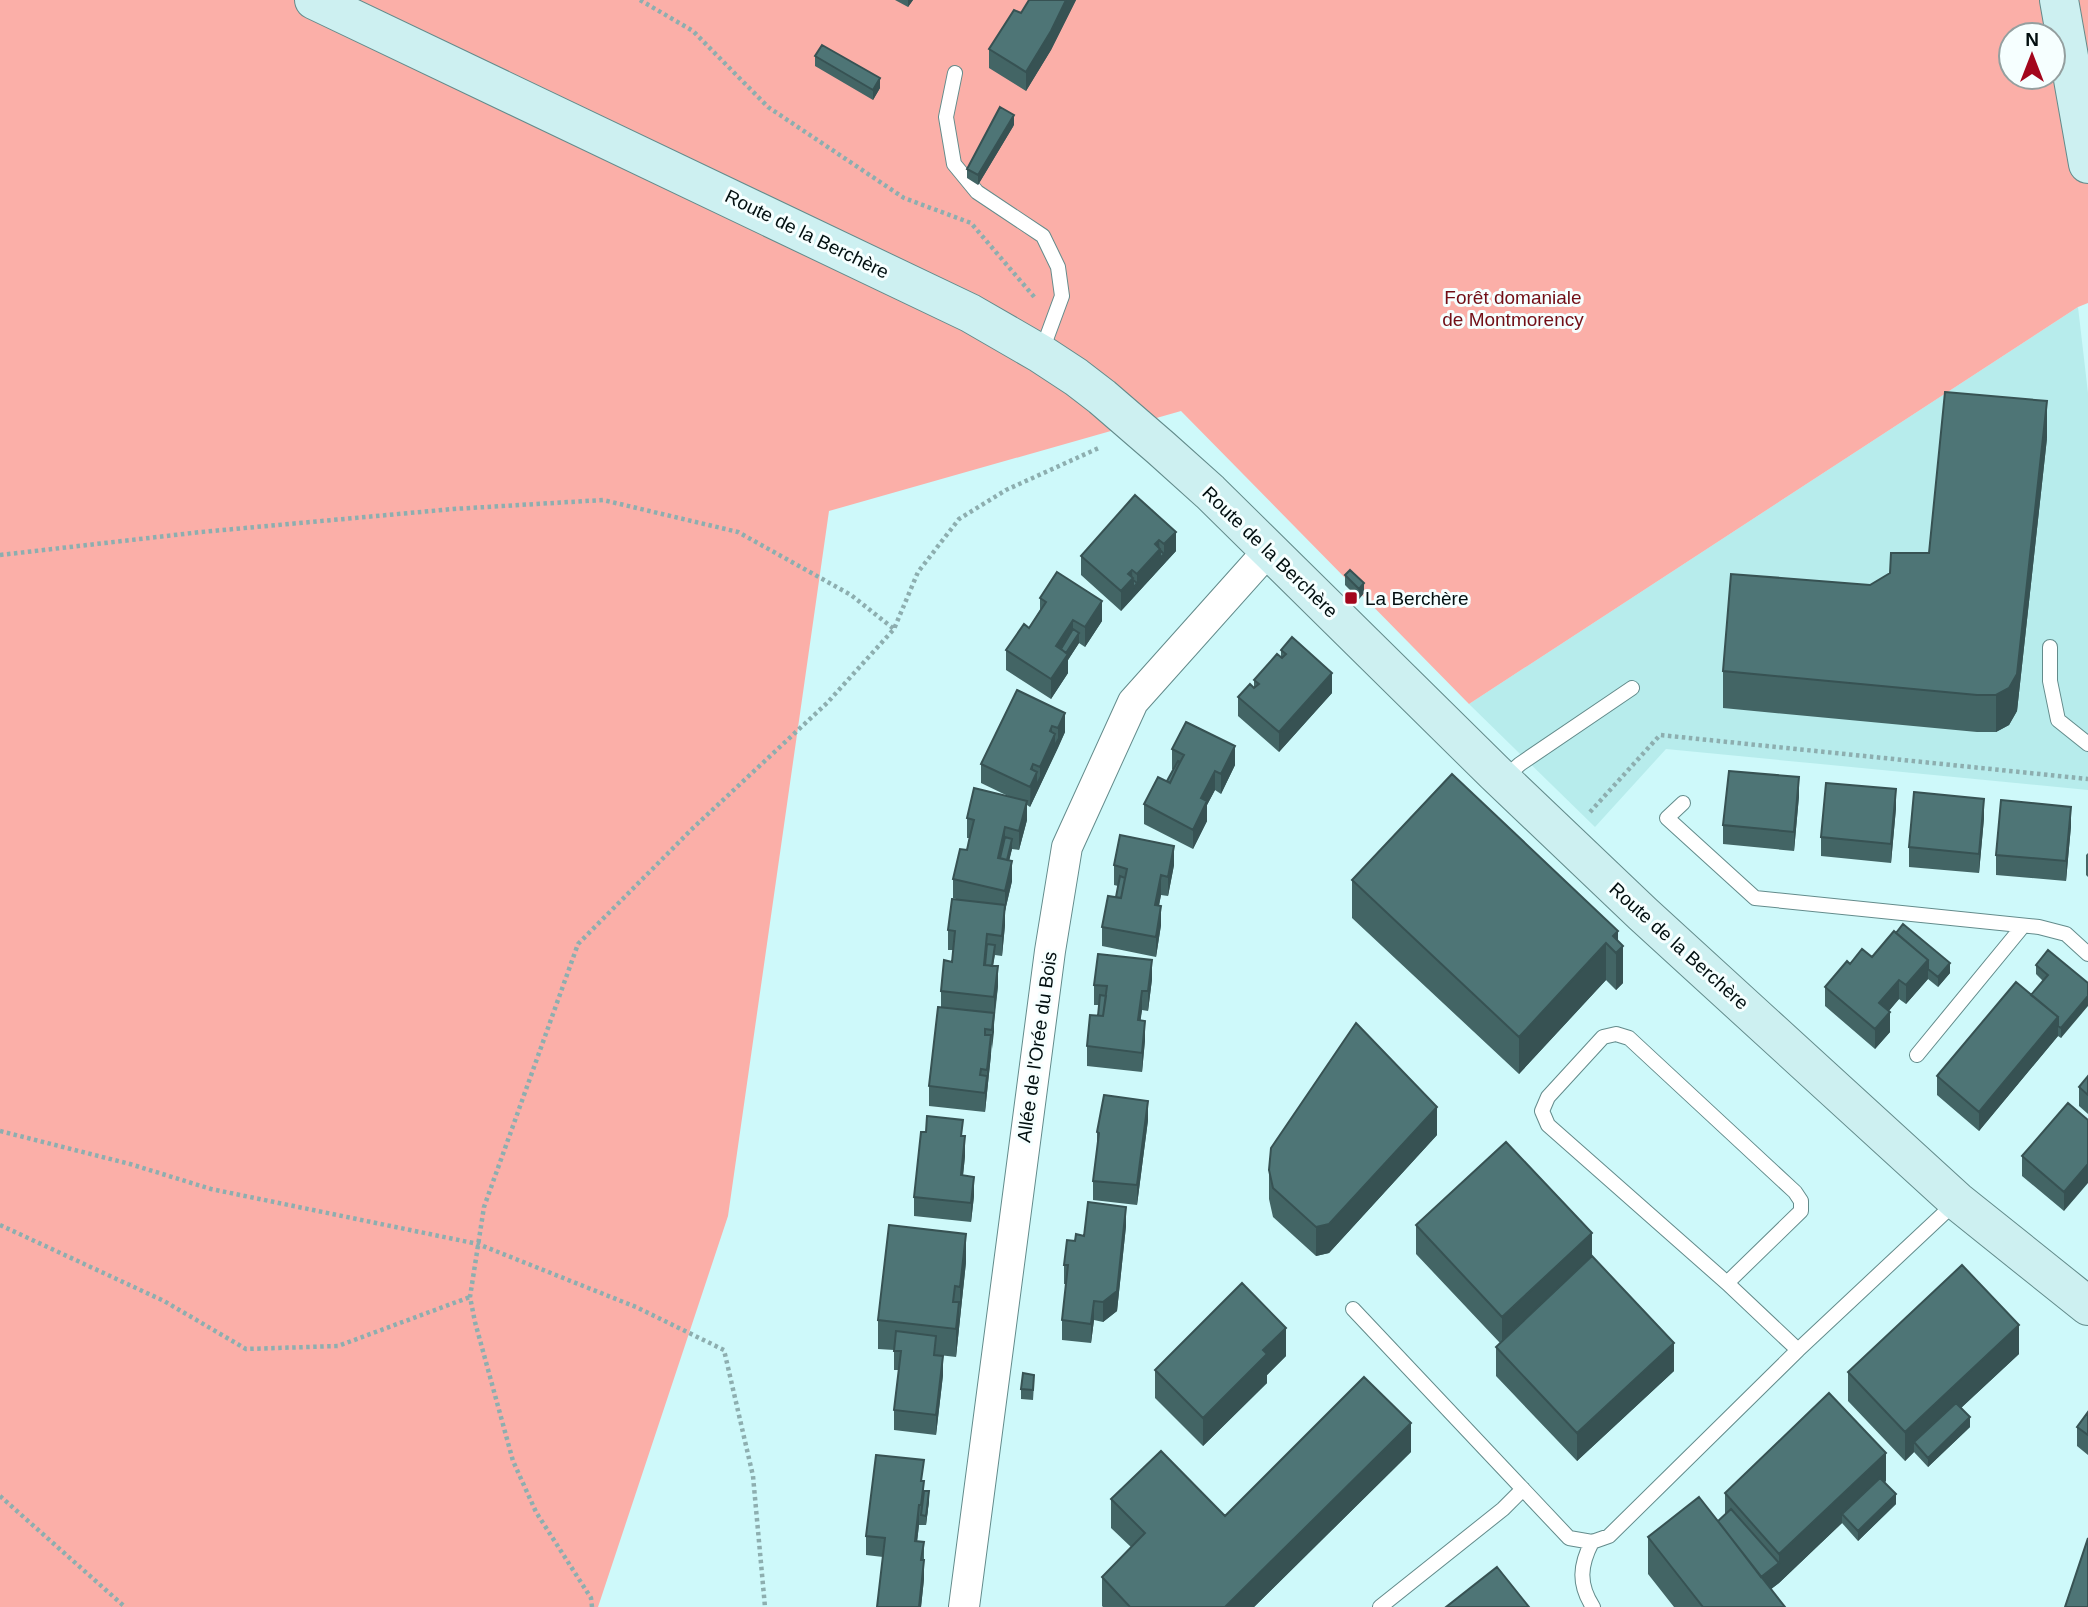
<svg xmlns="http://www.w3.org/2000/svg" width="2088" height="1607" font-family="Helvetica,sans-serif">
<rect width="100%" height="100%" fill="#cef9fa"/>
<path fill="#b7ecec" d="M2078 307 2088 393V790L1666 749 1595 827 1469 704Z"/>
<path fill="#fbafa8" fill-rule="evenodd" d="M0 0H2088V303L2078 307 1469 704 1181 411 829 511 728 1216 598 1607H0ZM2011 35H2053V77H2011Z"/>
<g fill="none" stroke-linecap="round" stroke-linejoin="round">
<g stroke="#638b8b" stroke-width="16">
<path id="lane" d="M955 73 946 117 954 164 977 192 1043 236 1058 267 1062 296 1041 353
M2050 647V681L2058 720 2088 744
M1503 779 1520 764 1632 688
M1683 803 1667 818 1755 898 2039 927 2066 934 2088 954
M1917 1055 2023 926
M1727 1283 1801 1211V1201L1795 1192 1629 1038 1616 1034 1603 1037 1548 1097 1542 1111 1548 1125 1727 1283 1798 1350
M1353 1309 1569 1538 1592 1542
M1380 1607 1503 1509 1523 1489
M1593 1607C1578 1584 1580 1565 1592 1542L1609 1536 1798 1350 1956 1202"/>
</g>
<g stroke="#638b8b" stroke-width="32">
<path id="street" d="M964 1607 1050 951 1067 847 1133 702 1268 551"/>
</g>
<g stroke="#638b8b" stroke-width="40">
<path id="secondary" d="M314 0 970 313 1041 354 1076 377 1102 397 1161 448 1210 492 1495 773 1643 914 1957 1201 2088 1306
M2059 0 2088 164"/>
</g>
<path stroke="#8daeaf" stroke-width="4.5" stroke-dasharray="3.5 3.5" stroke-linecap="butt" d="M640 0 693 31 768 107 904 198 971 223 1036 299
M0 555 201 532 453 509 603 500 738 532 851 595 894 629
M1590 812 1660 735 2088 779
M0 1131 130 1164 211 1189 478 1244 636 1307 724 1350 753 1476 765 1607
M0 1225 164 1301 246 1349 338 1346 470 1297
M0 1496 125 1607
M592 1607 591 1598 536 1512 513 1461 475 1322 470 1297 484 1207 578 944 693 828 827 703 894 629 918 572 959 519 1006 490 1101 447"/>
<use href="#lane" stroke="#fff" stroke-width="14"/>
<use href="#street" stroke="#fff" stroke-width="30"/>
<use href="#secondary" stroke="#cdf0f1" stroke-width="38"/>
</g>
<path fill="#436565" d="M895 0H913L908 7Z
M1029 0H1076L1051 50 1026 91 989 68V49L1021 13Z
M815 56 880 88 873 100 815 66Z
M1014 125 978 185 967 178V169Z
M2047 438 2017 711 2009 725 1996 732H1977L1723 708V671L1870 585 1929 553Z
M1135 495 1176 551 1121 611 1081 575V556Z
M1345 575 1364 593 1359 599 1345 585Z
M1040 598 1102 621 1085 647 1079 643 1068 660V673L1051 699 1006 670V650L1029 628 1040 610Z
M1281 650 1332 693 1279 752 1238 716V697L1254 688V680L1281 657Z
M1017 690 1065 732 1030 807 1027 805V820L1019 850 1012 849 1009 860 1012 881 1005 911V925L1002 956 995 955 993 966 998 986 985 1112 929 1106V1086L941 1007V991L952 962 953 950H948V930L963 901 953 898V879L967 850 970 838H967V818L1008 796 981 783V764Z
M1172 749 1235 765 1221 794 1215 790 1207 805V821L1193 849 1144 824V804L1167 781 1173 769H1172Z
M1799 796 1794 851 1723 844V825Z
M1896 808 1891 863 1821 856V837Z
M1984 818 1979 873 1909 867V847Z
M2071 826 2066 881 1996 875V855Z
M2088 853V877L2086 875V855Z
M1114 865H1174L1168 896 1161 895 1159 906 1161 925 1156 957 1102 946V927L1116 897 1118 886 1114 885Z
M1352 880 1618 941 1623 983 1616 990 1606 980 1519 1074 1352 918Z
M1872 957 1950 973 1938 987 1928 979 1906 1004 1899 999 1889 1011 1890 1032 1875 1049 1825 1006V987L1850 964Z
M2036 965 2088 983 2061 1038 2058 1036 1979 1131 1937 1095V1076L2031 995 2043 981 2036 974Z
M1152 979 1148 1011 1142 1010 1140 1021 1145 1040 1142 1072 1087 1066V1046L1098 1016 1099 1005H1094V985Z
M2088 1076V1114L2079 1106V1087Z
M2068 1103 2064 1211 2022 1176V1156Z
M1148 1120 1137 1205 1093 1200V1181L1097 1149V1132Z
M1437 1135 1329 1253 1316 1256 1273 1217 1269 1199V1170Z
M963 1136 965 1156 963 1175 974 1196 971 1222 914 1216V1197Z
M1416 1225 1592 1256 1674 1371 1577 1461 1496 1376V1347L1500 1343 1416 1254Z
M1126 1226 1117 1311 1103 1322 1094 1320 1091 1343 1062 1340V1320L1066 1284H1064V1265L1075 1241 1084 1236Z
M966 1262 956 1357 939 1355 943 1375 936 1435 894 1430V1410L899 1370H894V1350L878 1349V1320Z
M2019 1354 1961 1408 1970 1427 1928 1467 1914 1452 1905 1461 1848 1401V1372Z
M1286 1356 1267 1375V1383L1203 1446 1155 1398V1370Z
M1034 1384 1033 1400 1021 1399V1389Z
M2088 1412V1455L2077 1446V1427Z
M1411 1452 1254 1607H1103L1102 1606V1577L1131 1547 1111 1528V1499L1225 1516Z
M923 1481 924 1491 929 1501 926 1525H919L917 1541 924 1542V1579L921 1607H877L883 1557 866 1555V1536Z
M1886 1481 1885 1482 1896 1504 1858 1541 1842 1523 1779 1583 1771 1589 1785 1607H1674L1648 1574V1537L1718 1521 1725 1515V1493Z"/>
<path fill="#375253" d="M908 0H913L908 7Z
M1066 0H1076L1051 50 1026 91V72Z
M880 78V88L873 100V90Z
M1014 115V125L978 185V175Z
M2047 401V438L2017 711 2009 725 1996 732V695Z
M1176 532V551L1121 611V591L1128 574 1132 570 1133 588 1137 584V574L1155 544 1159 540 1160 558 1164 554V544Z
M1364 583V593L1359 599V589Z
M1102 601V621L1085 647V627Z
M1073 620V639L1061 658 1056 646Z
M1079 633V643L1068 660V673L1051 699V679Z
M1332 673V693L1279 752V732Z
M1065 713V732L1058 748V728Z
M1052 726V740L1055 734V743L1058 738V748L1030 807 1031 769 1033 764V780L1037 772V782L1040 776V767Z
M1235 746V765L1221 794V774Z
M1215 771V790L1207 805V821L1193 849V830L1201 798Z
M1799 777V796L1794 851V832Z
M1896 789V808L1891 863V844Z
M1984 799V818L1979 873V854Z
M1027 801V820L1019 850V831Z
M2071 807V826L2066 881V861Z
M1005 827V847L1000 868 998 858Z
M1012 839V849L1005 879V869Z
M1174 846V865L1168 896V877Z
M1012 861V881L1005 911V891Z
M1161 875V895L1155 924V905Z
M1005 905V925L1002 956V936Z
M1161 906V925L1156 957V937Z
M1618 931V951L1623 946V983L1616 990V953L1613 936Z
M1606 943V980L1519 1074V1037Z
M1152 960V979L1148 1011V991Z
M1928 960V979L1906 1004V985Z
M1950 963V973L1938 987V977Z
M998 966V986L994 1017V997Z
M1899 980V999L1879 1022V1003Z
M1142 991V1010L1138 1040V1020Z
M2088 996V1006L2061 1038V1028Z
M1890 1012V1032L1875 1049V1029Z
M994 1013V1032L992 1049V1030Z
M2058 1017V1036L1979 1131V1112Z
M1145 1021V1040L1142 1072V1053Z
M991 1035V1055L985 1112V1093L987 1076V1085V1070Z
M1148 1101V1120L1137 1205V1185Z
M1437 1107V1135L1329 1253 1316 1256V1227Z
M965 1136V1156L961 1195V1175Z
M2088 1164V1183L2064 1211V1192Z
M974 1177V1196L971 1222V1203Z
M1126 1207V1226L1117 1311 1103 1322V1302Z
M1592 1233V1262L1502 1346V1317Z
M966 1234V1262L956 1357V1329L959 1302V1321L960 1306V1287Z
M1094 1301V1320L1091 1343V1324Z
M2019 1325V1354L1919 1447 1914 1442V1452L1905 1461V1432Z
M1286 1328V1356L1267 1375V1383L1203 1446V1418L1263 1350Z
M1674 1343V1371L1577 1461V1433Z
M943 1356V1375L936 1435V1415Z
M1970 1417V1427L1928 1467V1458Z
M1411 1423V1452L1254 1607H1225Z
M1886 1453V1481L1846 1519 1842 1514V1523L1779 1583V1554Z
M929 1491V1501L926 1525V1516Z
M1896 1494V1504L1858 1541V1531Z
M919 1505V1525L915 1560V1541Z
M924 1560V1579L921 1607H919Z
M1779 1563V1583L1753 1603V1583Z"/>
<path fill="#4e7576" stroke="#375253" stroke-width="2" d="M1029 0H1066L1051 31 1026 72 989 49 1014 10 1021 13Z
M822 45 880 78 873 90 815 56Z
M1000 107 1014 115 978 175 967 169Z
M1945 392 2047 401 2017 674 2009 688 1996 695H1977L1723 671 1731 574 1870 585 1890 573 1891 553H1929Z
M1135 495 1176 532 1164 544 1159 540 1155 544 1160 549 1137 574 1132 570 1128 574 1133 578 1121 591 1081 556Z
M1160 550 1164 554 1160 558Z
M1350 570 1364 583 1359 589 1345 575Z
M1057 572 1102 601 1085 627 1073 620 1056 646 1068 654 1051 679 1006 650 1024 624 1029 628 1046 602 1040 598Z
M1133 580 1137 583 1133 588Z
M1073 629 1079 633 1066 653 1061 649Z
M1292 637 1332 673 1279 732 1238 697 1250 684 1254 688 1259 684 1254 680 1277 654 1282 658 1286 654 1281 650Z
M1017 690 1065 713 1058 728 1052 726 1050 731 1055 734 1040 767 1033 764 1031 769 1037 772 1030 787 981 764Z
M1186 722 1235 746 1221 774 1215 771 1201 798 1207 801 1193 830 1144 804 1158 777 1170 783 1177 768 1184 755 1172 749Z
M1178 761 1180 762 1170 783 1167 781Z
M1729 771 1799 777 1794 832 1723 825Z
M1452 774 1618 931 1613 936 1623 946 1616 953 1606 943 1519 1037 1352 880Z
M1826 783 1896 789 1891 844 1821 837Z
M974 788 1027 801 1019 831 1005 827 998 858 1012 861 1005 891 953 879 960 849 967 850 970 836 974 820 967 818Z
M1914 792 1984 799 1979 854 1909 847Z
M2001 800 2071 807 2066 861 1996 855Z
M1120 835 1174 846 1168 877 1161 875 1155 905 1161 906 1156 937 1102 927 1108 896 1121 898 1127 869 1114 865Z
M1005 837 1012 839 1007 860 1000 858Z
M1120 876 1125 878 1121 898 1116 897Z
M952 899 1005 905 1002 936 987 934 984 965 998 966 994 997 941 991 944 960 952 962 955 931 948 930Z
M1903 924 1950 963 1938 977 1928 969V960L1896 933Z
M1894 931 1928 960 1906 985 1899 980 1879 1003 1890 1012 1875 1029 1825 987 1847 961 1850 964 1862 949 1872 957Z
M987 944 995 945 992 966 985 965Z
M2048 950 2088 983V996L2061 1028 2058 1026V1017L2031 995 2048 975 2036 965Z
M1098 954 1152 960 1148 991H1142L1138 1020 1145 1021 1142 1053 1087 1046 1090 1015 1103 1016 1107 986 1094 985Z
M2016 982 2058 1017 1979 1112 1937 1076Z
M1100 995 1106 996 1103 1016H1098Z
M938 1007 994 1013 992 1030 985 1029V1035H991L987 1070 981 1069 980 1075 987 1076 985 1093 929 1086Z
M1356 1023 1437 1107 1329 1224 1316 1227 1273 1188 1269 1170 1271 1148Z
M2088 1076V1095L2079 1087Z
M1104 1095 1148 1101 1137 1185 1093 1181 1099 1133 1097 1132Z
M2068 1103 2088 1120V1164L2064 1192 2022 1156Z
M927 1116 963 1120 961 1136H965L961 1175 974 1177 971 1203 914 1197 921 1132H926Z
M1506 1142 1592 1233 1502 1317 1416 1225Z
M1088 1202 1126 1207 1117 1291 1103 1302 1094 1301 1091 1324 1062 1320 1068 1265H1064L1067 1240 1075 1241 1076 1234 1084 1236Z
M889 1225 966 1234 960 1287 955 1286 953 1302H959L956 1329 878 1320Z
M1592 1256 1674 1343 1577 1433 1496 1347Z
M1962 1265 2019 1325 1905 1432 1848 1372Z
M1242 1283 1286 1328 1263 1350 1267 1354 1203 1418 1155 1370Z
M896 1331 936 1336 934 1355 943 1356 936 1415 894 1410 901 1351H894Z
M1023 1373 1034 1375 1033 1390 1021 1389Z
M1364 1377 1411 1423 1225 1607H1130L1102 1577 1145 1533 1111 1499 1161 1451 1225 1516Z
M1829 1393 1886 1453 1779 1554 1725 1493Z
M1956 1403 1970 1417 1928 1458 1914 1442Z
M2088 1412V1435L2077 1427Z
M876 1455 924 1460 921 1481H924L921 1505H919L915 1541 924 1542 921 1560H924L919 1607H877L885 1538 866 1536Z
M1880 1478 1896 1494 1858 1531 1842 1514Z
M924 1491H929L926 1516 921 1515Z
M1699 1497 1785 1607H1703L1648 1537Z
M1731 1509 1779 1563 1761 1577 1718 1521Z
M2088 1538V1607H2065Z
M1497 1567 1529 1607H1446Z"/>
<rect fill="#a3061c" stroke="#f6ffff" stroke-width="2.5" x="1344" y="591" width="14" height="14" rx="3.5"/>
<g text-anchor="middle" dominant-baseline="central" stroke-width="6" stroke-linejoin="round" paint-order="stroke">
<g font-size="19" fill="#020f10" stroke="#f6ffff">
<text transform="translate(807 234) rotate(26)">Route de la Berchère</text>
<text transform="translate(1270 552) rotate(44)">Route de la Berchère</text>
<text transform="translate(1679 946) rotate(42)">Route de la Berchère</text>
<text transform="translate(1037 1047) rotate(-82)">Allée de l'Orée du Bois</text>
</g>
<g font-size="19" fill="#720e16" stroke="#f6ffff">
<text x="1513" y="297">Forêt domaniale<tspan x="1513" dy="22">de Montmorency</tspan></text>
</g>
<g font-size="19" fill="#020f10" stroke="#f6ffff" text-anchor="start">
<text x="1365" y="598">La Berchère</text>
</g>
</g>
<g transform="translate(2032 56)"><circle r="33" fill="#f6ffff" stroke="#949f9f" stroke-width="2"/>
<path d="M0-5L12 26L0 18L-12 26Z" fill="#a3061c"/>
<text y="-10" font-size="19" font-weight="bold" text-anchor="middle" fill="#020f10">N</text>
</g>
</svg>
